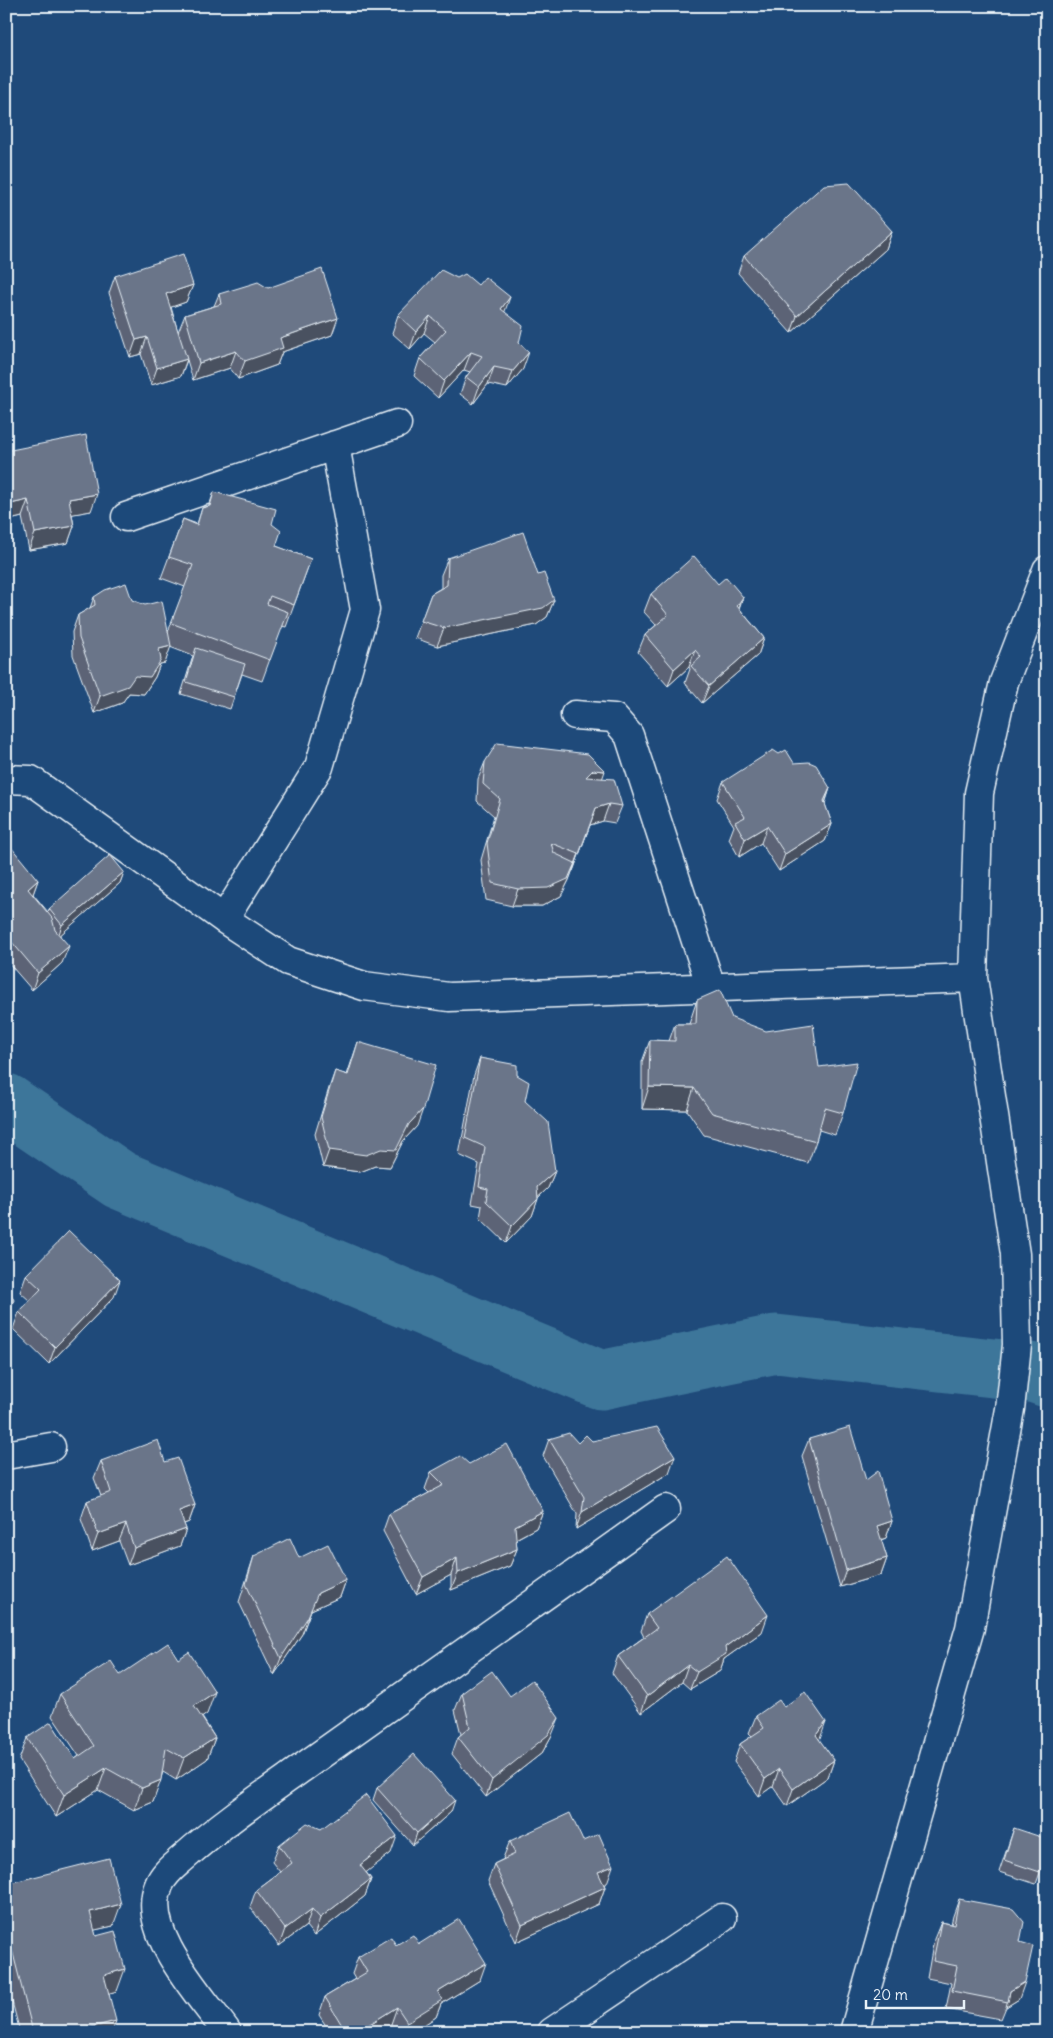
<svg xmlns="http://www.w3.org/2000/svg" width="1053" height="2038" font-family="Delius,sans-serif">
<rect width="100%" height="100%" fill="#1f4a7a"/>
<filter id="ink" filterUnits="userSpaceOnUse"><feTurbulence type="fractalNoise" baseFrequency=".02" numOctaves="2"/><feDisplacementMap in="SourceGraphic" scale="10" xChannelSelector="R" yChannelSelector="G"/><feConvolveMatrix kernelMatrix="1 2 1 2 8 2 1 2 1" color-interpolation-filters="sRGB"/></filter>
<g filter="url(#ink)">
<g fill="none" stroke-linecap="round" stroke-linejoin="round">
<path stroke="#3e769a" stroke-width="59" d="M6 1103 120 1180 601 1380 776 1344 1030 1372 1047 1378"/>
<g stroke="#e8f1f8" stroke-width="31">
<path id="minor" d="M126 517 397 424
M575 715 614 718 629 735 711 987
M6 779 31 780 224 919 288 961 364 986 449 997 973 978
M224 919 319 767 365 610 335 445
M6 1455 51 1447
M227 2032C201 1996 139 1931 159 1885 164 1873 174 1866 183 1858 220 1825 261 1797 302 1768 423 1682 544 1595 666 1509
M552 2032 722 1918
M854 2032 970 1628 1010 1409 1017 1345 1015 1254 973 978 979 793 1004 682 1047 570"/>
</g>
<use href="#minor" stroke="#1f4a7a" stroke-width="28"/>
</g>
<path fill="#5b6476" stroke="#e8f1f8" d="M892 231 886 249 791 333 738 273 744 256Z
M115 276 193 285 186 302 171 307 178 332 185 315 214 306 219 294 332 335 282 352 277 365 238 379 230 368 193 380 187 360 181 376 151 385 141 354 130 357 109 293Z
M504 312 519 343 523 369 507 388 488 384 473 404 460 394 466 377 470 372 464 370 438 398 414 376 420 358 435 342 424 333 410 349 392 333 398 315Z
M6 451 91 511 72 514 74 526 68 543 29 550 22 517 6 521Z
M214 492 272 524 276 546 311 559 286 627 282 626 262 681 242 674 230 709 181 694 193 656 170 647 165 663 160 664 155 677 144 694 129 693 122 703 94 713 73 655 72 632 78 615 90 608 94 597 132 600 168 632 185 587 161 578 183 519 197 524 202 508 209 506Z
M448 558 538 575 554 600 547 617 536 625 437 646 415 638 431 594 441 588V575Z
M718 584 743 597 739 608 764 638 758 655 702 703 685 683 690 669 689 667 668 686 638 652 645 635 656 625 644 612 651 594Z
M485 762 602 778 622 806 615 823 603 821 590 825 569 880 561 896 542 906H512L486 900 481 860 494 816 477 801 478 779Z
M794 763 830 788 825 804 832 824 825 841 779 871 761 843 739 857 729 839 734 826 717 799 723 782Z
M6 851 38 880 33 894 48 912 49 909 124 872 120 883 60 935 62 963 32 990 6 960Z
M697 1000 732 1018 819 1067 843 1113 835 1135 819 1130 816 1141 808 1163 704 1135 687 1110 642 1109V1062L650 1040 669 1041 675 1024H689Z
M358 1042 417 1126 403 1141 390 1167 375 1166 360 1172 323 1167 315 1134 329 1088 335 1071 347 1075Z
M480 1058 517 1075 525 1101 555 1171 548 1188 538 1198 532 1216 506 1243 480 1218 482 1206 472 1204 479 1164 459 1155 474 1075Z
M26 1275 114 1297 49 1364 13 1329 19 1312 30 1301 20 1292Z
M549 1439 578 1443 592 1441 669 1473 576 1529 577 1514 543 1456Z
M809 1439 866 1480 892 1521 886 1538 881 1540 887 1558 881 1575 840 1587 802 1456Z
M101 1461 165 1462 195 1505 189 1522 184 1524 186 1529 180 1546 128 1565 119 1541 92 1551 81 1519 87 1501 101 1496 94 1478Z
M469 1464 543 1511 536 1528 516 1539 517 1549 510 1566 451 1590V1575L416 1594 383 1531 389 1514 429 1493 425 1489 431 1472Z
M254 1556 299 1558 346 1580 340 1597 311 1610 302 1634 274 1675 239 1602Z
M647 1614 762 1632 724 1659 720 1671 690 1689 682 1682 641 1713 612 1673 618 1656 644 1637 641 1631Z
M120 1675 207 1714 202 1717 215 1738 207 1759 176 1780 163 1772 153 1802 134 1810 98 1790 56 1817 19 1760 27 1738 75 1759 79 1756 52 1716 60 1694Z
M462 1693 510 1696 552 1735 542 1753 486 1797 452 1754 458 1737 461 1734 455 1710Z
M784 1707 819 1740 834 1760 828 1777 787 1806 773 1786 759 1796 734 1762 740 1744 752 1736 749 1733 756 1716Z
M377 1788 451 1812 413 1845 373 1800Z
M1014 1828 1047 1853 1036 1884 999 1872Z
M321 1829 391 1853 366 1872 371 1879 365 1896 314 1936 306 1926 279 1946 250 1907 256 1890 280 1872 272 1862 279 1845Z
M510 1841H583L607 1883 604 1884 605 1887 599 1904 516 1942 488 1881 494 1864 504 1859 503 1858Z
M6 1884 113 1926 94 1930 96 1936 117 1991 109 1993 112 2032H20L6 1979Z
M959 1899 1020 1942 1019 1999 1006 2007 1001 2019 946 2009 951 1983 927 1978 934 1939 941 1922 951 1924 953 1916Z
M419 1944 480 1980 441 2004 436 2017 413 2032H396L391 2024 379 2032H330L319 2015 325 1997 355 1979 352 1974 358 1957 396 1945Z"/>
<path fill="#4a5160" stroke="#e8f1f8" d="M892 231 886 249 791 333 797 316Z
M193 285 186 302 160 311 166 294Z
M510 297 504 314 501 309Z
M430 316 424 333 410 349 416 332Z
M338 318 332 335 282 352 277 365 238 379 245 361 280 338Z
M147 337 141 354 130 357 136 340Z
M236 351 230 368 193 380 199 363Z
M471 352 464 370 438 398 444 381Z
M529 352 523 369 507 388 513 371Z
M187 359 181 376 151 385 157 368Z
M494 367 488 384 473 404 479 387Z
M97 494 91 511 63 516 69 499Z
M28 500 22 517 6 521V505Z
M74 526 68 543 29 550 35 533Z
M743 597 737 614V606Z
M554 600 547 617 536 625 437 646 444 628Z
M764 638 758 655 702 703 709 686Z
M171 646 165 663 160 664 155 677 144 694 129 693 122 703 94 713 100 696 135 676 159 649Z
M695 650 689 667 668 686 674 669Z
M593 770 605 771 599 788 586 777Z
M830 788 824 806V801Z
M609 804 603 821 590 825 573 871 596 808Z
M832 824 825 841 779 871 785 854Z
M767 826 761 843 739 857 745 839Z
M575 863 569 880 561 896 542 906H512L518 889Z
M124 872 120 883 58 937 62 925Z
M38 880 32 897 28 889Z
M69 946 62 963 32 990 38 973Z
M649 1087 694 1088 687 1110 642 1109Z
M423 1109 417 1126 403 1141 390 1167 375 1166 360 1172 323 1167 329 1150 409 1124Z
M555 1171 548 1188 531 1204 537 1187Z
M538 1199 532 1216 506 1243 512 1226Z
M120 1280 114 1297 49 1364 55 1347Z
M675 1456 669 1473 576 1529 582 1512Z
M195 1505 189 1522 173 1528 179 1511Z
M543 1511 536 1528 508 1543 515 1526Z
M892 1521 886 1538 871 1543 877 1526Z
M126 1524 119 1541 92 1551 98 1534Z
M186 1529 180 1546 128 1565 134 1548Z
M517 1549 510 1566 451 1590 458 1573Z
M457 1558 451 1575 416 1594 423 1577Z
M887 1558 881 1575 840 1587 846 1570Z
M346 1580 340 1597 311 1610 302 1634 274 1675 281 1658 318 1593Z
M768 1615 762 1632 724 1659 720 1671 690 1689 697 1672 725 1647Z
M688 1665 682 1682 641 1713 647 1696Z
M215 1692 207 1714 187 1728 194 1706Z
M559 1718 552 1735 542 1753 486 1797 492 1780Z
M826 1722 820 1739 810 1752 816 1735Z
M215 1738 207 1759 176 1780 184 1758Z
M834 1760 828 1777 787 1806 793 1789Z
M106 1768 98 1790 56 1817 64 1795Z
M779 1769 773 1786 759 1796 765 1779Z
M161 1780 153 1802 134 1810 142 1788Z
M455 1800 451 1812 413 1845 417 1833Z
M397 1836 391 1853 354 1882 360 1865Z
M613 1866 607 1883 592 1890 598 1872Z
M371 1879 365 1896 314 1936 320 1918Z
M605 1887 599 1904 516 1942 522 1925Z
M121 1904 113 1926 82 1933 90 1912Z
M312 1909 306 1926 279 1946 285 1929Z
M486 1963 480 1980 441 2004 436 2017 413 2032H403L407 2022 438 1992Z
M125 1969 117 1991 96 1997 104 1975Z
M1025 1982 1019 1999 1006 2007 1010 1991Z
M397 2007 391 2024 379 2032H357Z
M116 2021 112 2032H72Z"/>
<path fill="#6a7489" stroke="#e8f1f8" d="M849 183 892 231 797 316 744 256 824 185Z
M183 254 193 285 166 294 187 359 157 368 147 337 136 340 115 276Z
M322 269 338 318 280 338 283 348 245 361 236 351 199 363 185 315 221 304 219 294 258 282 268 288Z
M441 270 457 278 465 274 478 285 485 277 510 297 501 309 523 326 519 343 529 352 513 371 494 367 479 387 466 377 482 356 471 352 444 381 420 358 446 330 430 316 416 332 398 315Z
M86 435 97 494 69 499 74 526 35 533 28 500 6 505V451Z
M214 492 276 509 272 524 281 531 276 546 311 559 294 605 270 596 267 604 288 612 270 660 171 623 193 565 169 557 183 519 197 525 202 508 210 506Z
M523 532 538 575 544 573 554 600 543 608 444 628 421 621 431 594 447 585 448 558Z
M694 556 718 584 726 577 743 597 737 606 764 638 709 686 691 666 701 657 695 650 674 669 645 635 668 615 651 594Z
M126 583 132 600 145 605 162 601 171 646 159 649 161 660 150 677 135 676 128 686 100 696 79 638 78 615 95 605 94 597 105 590Z
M196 648 245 664 234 697 186 682Z
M497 743 588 754 605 771 593 770 586 777 614 779 622 806 609 804 596 808 579 854 551 843 554 853 575 863 568 879 548 888 518 889 492 883 487 843 500 799 483 784 485 762Z
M773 750 779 754 786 750 794 763 809 762 816 765 830 788 824 801 832 824 785 854 767 826 745 839 735 822 745 817 723 782Z
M11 847 38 880 28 889 52 918 55 930 69 946 38 973 6 935V851Z
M110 855 124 872 62 925 49 909Z
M720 990 732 1018 766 1031 813 1024 819 1067 857 1062 843 1113 825 1108 816 1141 712 1113 694 1088 649 1087 650 1040 675 1041V1024H696L697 1000Z
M358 1042 436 1065 423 1109 409 1124 396 1150 381 1149 366 1155 329 1150 321 1117 335 1071 348 1075Z
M480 1058 517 1065V1075L529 1082 525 1101 548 1122 555 1171 537 1187 538 1199 512 1226 486 1201 488 1189 479 1187 485 1147 465 1138Z
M69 1231 120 1280 55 1347 19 1312 41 1289 26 1275Z
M6 1285 14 1300 6 1319Z
M657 1427 675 1456 582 1512 584 1497 549 1439 569 1433 578 1443 586 1435 592 1441Z
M850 1427 866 1480 878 1471 892 1521 877 1526 887 1558 846 1570 809 1439Z
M158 1440 165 1462 178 1458 195 1505 179 1511 186 1529 134 1548 126 1524 98 1534 87 1501 111 1492 101 1461Z
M507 1444 543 1511 515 1526 517 1549 458 1573 457 1558 423 1577 389 1514 444 1485 431 1472 460 1456 469 1464Z
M290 1538 299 1558 328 1544 346 1580 318 1593 308 1617 281 1658 246 1584 254 1556Z
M727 1556 768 1615 725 1647 726 1654 697 1672 688 1665 647 1696 618 1656 657 1628 647 1614Z
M168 1643 178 1659 189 1652 215 1692 194 1706 215 1738 184 1758 166 1748 161 1780 142 1788 106 1768 64 1795 27 1738 51 1722 75 1759 94 1746 60 1694 111 1661 120 1675Z
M492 1671 510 1696 532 1680 559 1718 548 1735 492 1780 458 1737 470 1727 462 1693Z
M805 1692 826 1722 816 1735 834 1760 793 1789 779 1769 765 1779 740 1744 764 1728 756 1716 779 1700 784 1707Z
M414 1754 455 1800 417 1833 377 1788Z
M366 1795 397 1836 360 1865 371 1879 320 1918 312 1909 285 1929 256 1890 292 1863 279 1845 307 1823 321 1829Z
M570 1813 583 1841 599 1834 613 1866 598 1872 605 1887 522 1925 494 1864 515 1854 510 1841Z
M1014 1828 1047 1839V1853L1040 1872 1004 1860Z
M109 1858 121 1904 90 1912 96 1936 115 1931 125 1969 104 1975 116 2021 72 2032H33L6 1926V1884Z
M959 1899 1013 1909 1024 1922 1020 1942 1033 1946 1025 1982 1010 1991 1008 2002 952 1991 957 1966 933 1961 941 1922 954 1925Z
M459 1919 486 1963 438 1992 442 2000 407 2022 397 2007 357 2032H346L325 1997 367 1972 358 1957 391 1937 396 1945 413 1935 419 1944Z"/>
</g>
<rect width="1053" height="2038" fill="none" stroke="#1f4a7a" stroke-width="25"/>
<rect x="12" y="12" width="1028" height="2013" fill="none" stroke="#e8f1f8" stroke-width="2" filter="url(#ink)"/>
<path d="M866 2000v8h98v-8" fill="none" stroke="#e8f1f8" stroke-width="2.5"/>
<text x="873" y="2000" font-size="15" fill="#e8f1f8" stroke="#1f4a7a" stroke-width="4" paint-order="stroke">20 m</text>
</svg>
